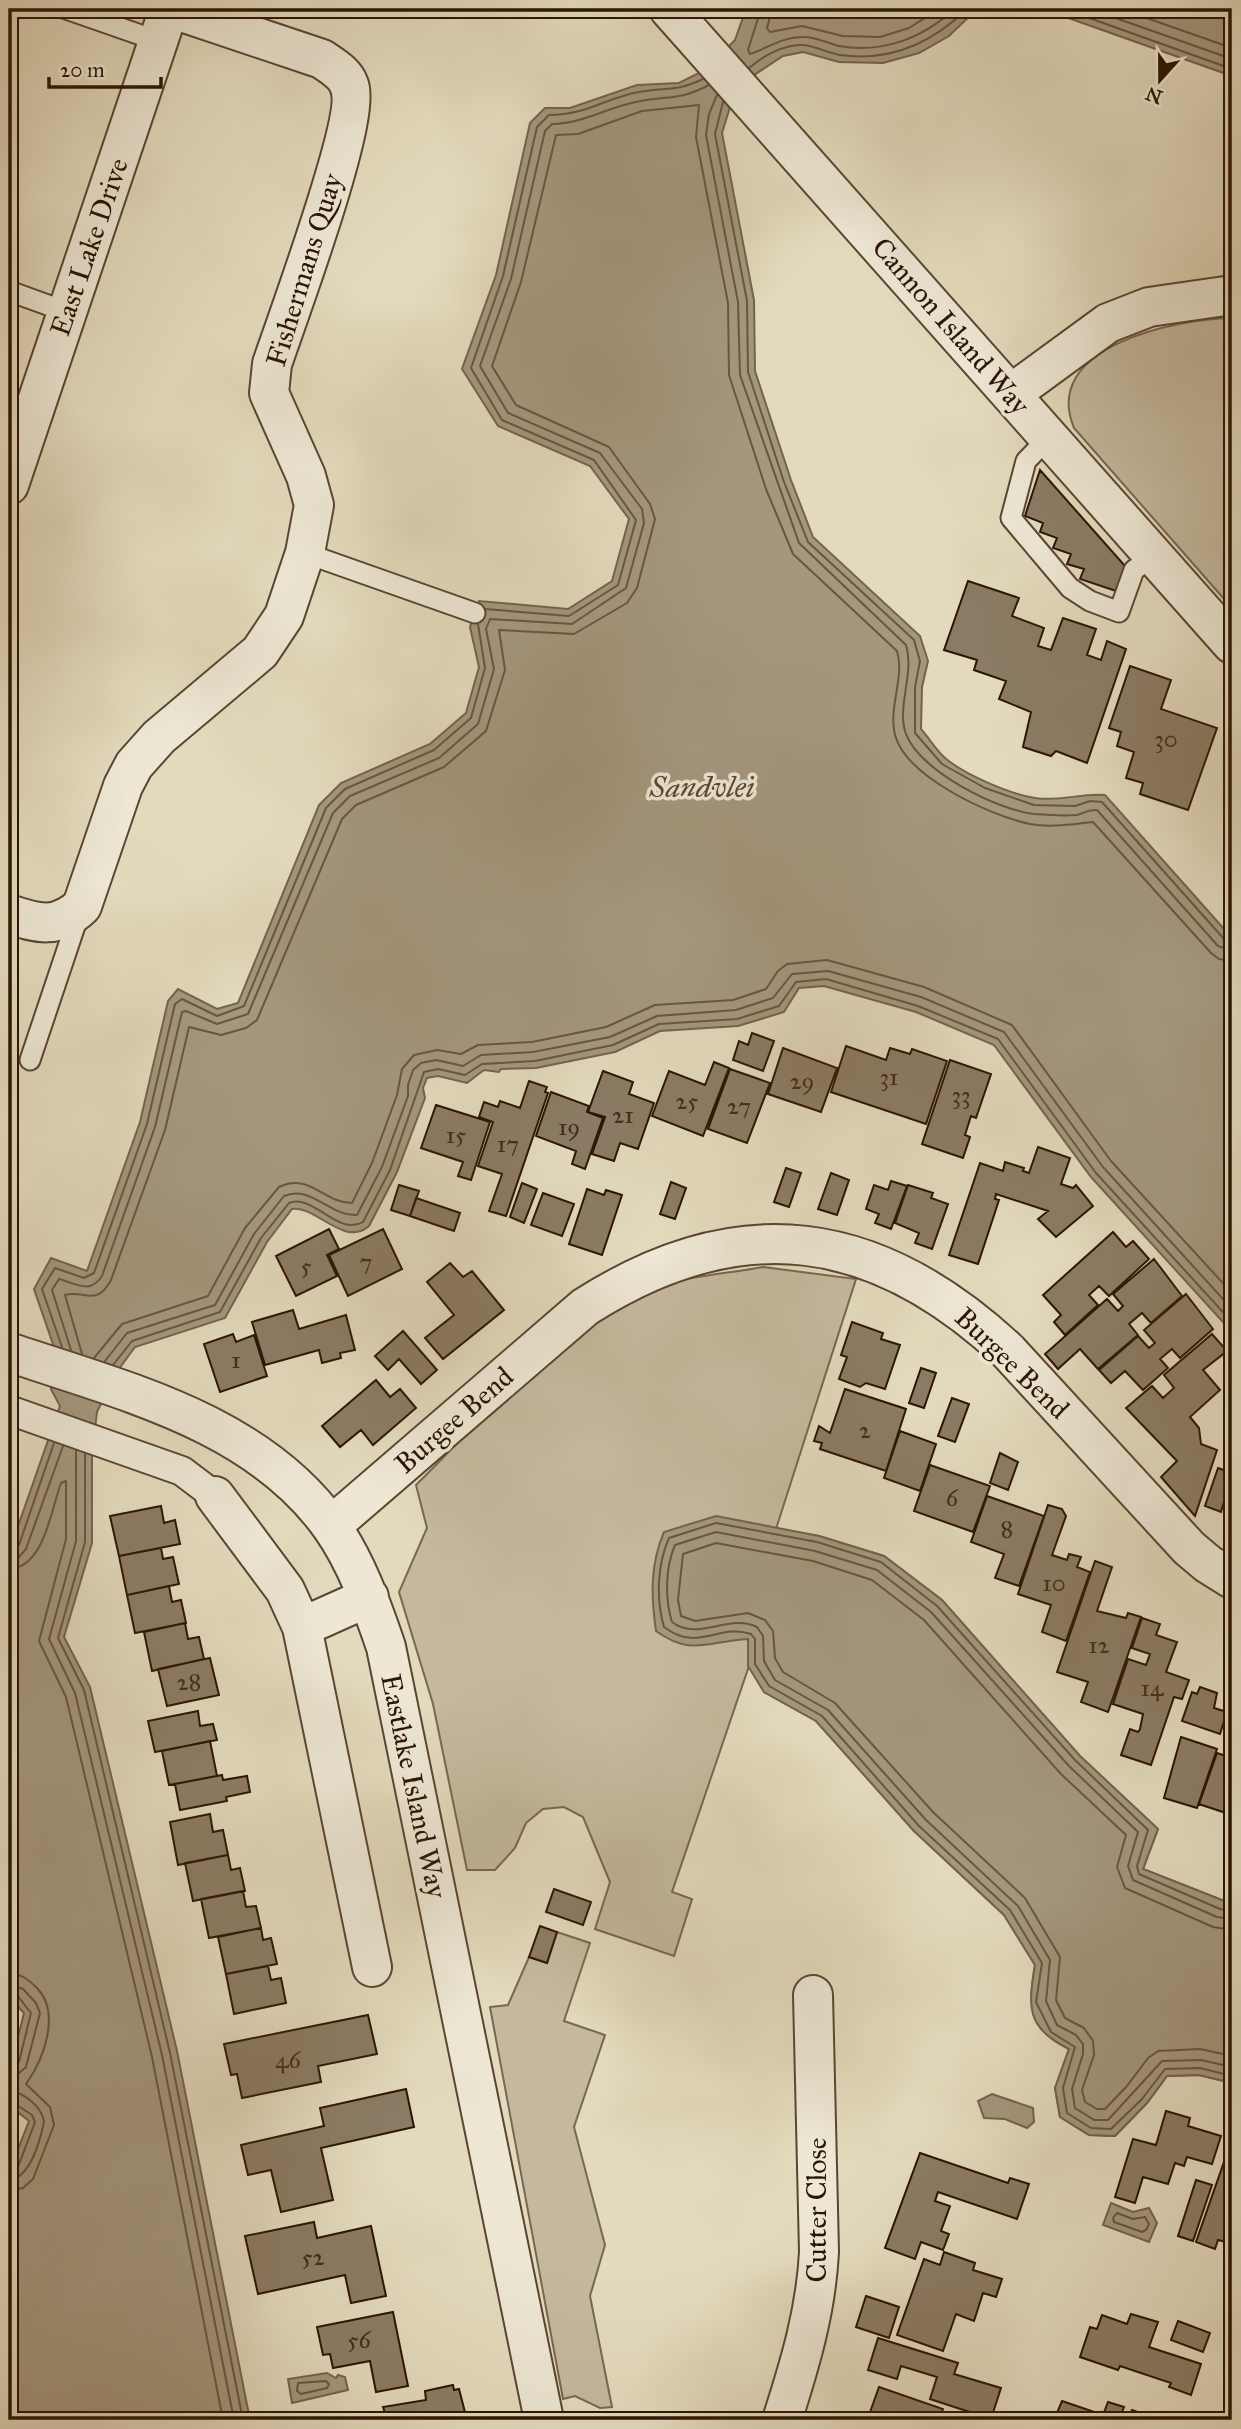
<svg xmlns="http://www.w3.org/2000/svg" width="1241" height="2429" font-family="'IM FELL Great Primer',serif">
<rect width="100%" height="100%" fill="#e3dabd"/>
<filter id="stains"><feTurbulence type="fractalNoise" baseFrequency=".00286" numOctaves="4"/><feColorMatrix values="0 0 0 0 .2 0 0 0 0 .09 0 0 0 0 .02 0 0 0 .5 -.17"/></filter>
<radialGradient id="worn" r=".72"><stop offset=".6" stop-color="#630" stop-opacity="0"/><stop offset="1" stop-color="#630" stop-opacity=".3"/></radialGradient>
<path fill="#c4b99e" stroke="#786751" stroke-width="2" d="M1232 318V608L1074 428C1040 346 1177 319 1232 318Z
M763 1267 856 1279 776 1529 819 1536 884 1556 942 1600 1080 1756 1158 1829 1143 1869 1232 1904V2083L1199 2075 1167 2076 1147 2103 1115 2136 1089 2135 1060 2117 1055 2088 1069 2049C1027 2029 1028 2006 1035 1965L1004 1915 914 1831 816 1721 764 1692 749 1666 672 1892 692 1899 674 1956 595 1929 610 1882 583 1817 564 1807 543 1809 526 1823 515 1848 495 1870H467L433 1704 399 1592 427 1528 416 1485C488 1413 567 1325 664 1286 691 1275 734 1273 763 1267Z
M557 1932 590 1943 564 2021 605 2035 574 2127 605 2245 590 2296 612 2407 600 2408 575 2396 563 2399 490 2007 508 2005 529 1957 547 1963Z"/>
<path fill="#a4977e" stroke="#74634d" stroke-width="2" d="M746 9H977L949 36 919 53 883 63 839 62 803 52 783 56 745 81 734 94 722 133 754 300 755 371 791 480 813 537 920 636 928 661 922 687 921 729C929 738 936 750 945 758 965 775 1010 794 1035 798 1059 802 1081 793 1105 795L1232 938V1332L1091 1177 994 1045 916 1012 824 986 799 988 784 1012 738 1026 660 1031 615 1052 536 1068 501 1069 499 1072 484 1070 467 1083 438 1076 427 1078 423 1088 425 1098 397 1172 369 1226C344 1248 316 1205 292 1209L267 1242 225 1318 135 1347 116 1373 97 1412 92 1454V1543L64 1637 90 1687 177 2051 250 2420H9V2172L29 2121 9 2105V2073L24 2013 9 1997V1552L60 1406 51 1389 55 1350 34 1289 51 1258 87 1271 140 1122 168 1001 178 989 217 1009 238 1003 319 805 341 783 430 744 466 713 479 667 470 627 479 601 568 609 612 581 629 519 590 466 498 426 462 369 496 275 530 123 545 108H570L637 85 679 83 707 69 735 40Z
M1043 9H1232V76Z
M716 1516 819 1536 884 1556 942 1600 1080 1756 1158 1829 1143 1869 1232 1904V2083L1199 2075 1167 2076 1147 2103 1115 2136 1089 2135 1060 2117 1055 2088 1069 2049C1026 2027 1028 2008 1035 1965L1004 1915 914 1831 816 1721 764 1692 748 1666V1639C708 1641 692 1657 656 1631 651 1597 650 1564 664 1532Z
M992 2094 1033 2108 1034 2122 1027 2128 1005 2119 984 2118 978 2101Z
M1111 2203 1133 2212 1149 2208 1157 2223 1149 2242 1103 2225Z
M327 2373 336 2378 338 2375 345 2377 348 2390 292 2403 288 2379Z"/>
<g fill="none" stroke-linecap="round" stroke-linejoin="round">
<path stroke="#685641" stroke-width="2" d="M761 9 748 50 750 54C768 48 782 37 802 37 814 36 827 43 839 46 881 54 924 38 954 9
M772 9 767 28 770 32 802 26 843 36 880 37 909 28 939 9
M1064 9 1232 69
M1090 9 1232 59
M1121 9 1232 48
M749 68C763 56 784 44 803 45 816 46 828 53 840 55 890 62 932 43 967 9
M717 95 709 114 706 135 738 302 740 375 799 543 906 645C915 673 896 707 906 734 920 771 997 810 1034 814 1047 815 1064 816 1077 815 1085 813 1089 809 1097 810L1218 946 1232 951
M723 102 715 134 747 301 748 372 784 482 808 542 914 640 920 661 915 687V733L942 764 985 788 1034 805 1075 806 1090 801 1102 802 1224 939 1232 942
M485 609 569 616 618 585 636 520 594 460 502 420 471 368 503 276 537 127 549 115C587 115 605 98 639 92 666 87 676 92 703 79
M62 1347 42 1289 55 1268 84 1278 94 1273 147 1124 175 1004 182 999 217 1016 244 1006 326 808 345 789 434 750 471 718 485 668 478 624
M71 1350 52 1290 59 1279C75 1283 90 1295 102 1276L155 1127 182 1012 186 1011 217 1024 248 1014 333 813 350 796 439 758 478 724 494 669 486 629 490 619 572 624 626 588 644 523 642 509 600 453 508 413 480 366 511 279 545 131 552 124C586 123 609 106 641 101 672 95 678 101 709 85
M82 1354 65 1295C83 1289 96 1308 111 1280L165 1130 189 1027 221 1035 246 1028 257 1020 342 819 356 805 444 767 486 731 505 670 499 630 574 634 627 603 637 588 655 519 650 504 609 447 516 405 492 366 521 282 556 135 578 134 642 111 699 105 696 137 728 303 729 375 766 489 793 554 897 651C905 677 888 708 895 735 906 777 991 816 1030 824 1051 828 1073 824 1093 822L1211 953 1219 959 1232 961
M94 1358 122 1324 208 1296 245 1228 279 1187C309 1172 324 1203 352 1203L372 1163 397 1095 402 1069 414 1055 437 1050 461 1054 478 1045 532 1042 606 1027 655 1005 733 1000 766 989 778 971 787 964 827 960 924 987 1012 1025 1111 1161 1232 1293
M105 1361 127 1333 215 1305 254 1234 284 1196C310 1184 331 1217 357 1215L382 1167 408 1096V1085L413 1070 421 1063 436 1060 463 1066 481 1055 533 1052 610 1037 657 1016 736 1010 773 998 792 974 828 971 921 997 1004 1032 1103 1167 1232 1309
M113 1365 132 1341 220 1312 261 1238 289 1203C313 1193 338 1237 363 1222L390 1170 424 1072 438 1069 465 1075 482 1064 535 1061 613 1045 659 1024 737 1019 779 1006 796 982 826 979 918 1006 998 1039 1096 1173 1232 1322
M76 1450V1541L49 1639 75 1693 162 2055 234 2420
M85 1453V1542L58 1638 84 1690 170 2053 243 2420
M9 1550 19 1545 54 1443
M9 1559 19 1557 26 1549 63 1446
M9 1569C44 1568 51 1510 61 1483L66 1481V1539L39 1641 66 1697 152 2057 223 2420
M1232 1911 1220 1909 1139 1874 1137 1866 1148 1830 1075 1760 937 1606 881 1562 817 1542 716 1523 669 1538C657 1565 656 1599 664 1627 698 1653 718 1623 751 1634L755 1639V1664L769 1686 822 1716 919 1826 1010 1910 1042 1963 1036 2002 1051 2032 1075 2047 1063 2088 1067 2113 1091 2128 1111 2129 1142 2099 1165 2069 1200 2068 1232 2076
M1232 1919 1217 1917 1133 1880 1128 1866 1138 1832 1069 1766 931 1612 877 1570 815 1551 716 1532 675 1545C665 1568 665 1599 672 1622 698 1642 729 1613 757 1627L763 1636 764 1661 775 1680 828 1710 926 1820 1018 1906 1050 1960 1046 2001 1057 2025 1076 2035 1083 2044V2054L1072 2089 1075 2108 1094 2120H1108L1162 2061 1201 2060 1232 2067
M1232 1930 1213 1927 1125 1888 1117 1867 1126 1835 1061 1774 924 1620 872 1580 813 1561 716 1543 683 1554 678 1600 681 1616 695 1621 748 1613 765 1620 773 1631 775 1658 783 1672 835 1703 933 1812 1025 1898 1060 1957 1056 2000 1065 2018 1084 2028 1093 2041 1094 2055 1082 2090 1085 2102 1097 2109H1105L1127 2086 1148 2058 1158 2051 1200 2049 1232 2056
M9 1973C21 1974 28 1979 37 1988 61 2013 44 2059 26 2084L50 2107 54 2125 33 2179 23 2188 9 2191
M9 1984 23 1989 36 2003 40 2013 26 2067 18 2074 9 2076
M9 1993 17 1995 31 2013 19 2062 9 2067
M9 2091C24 2092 42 2107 44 2122 40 2141 30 2178 9 2180
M9 2100 32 2115 35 2122 18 2167 9 2171
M1117 2213 1133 2219 1145 2217 1149 2224 1146 2230 1142 2232 1114 2222 1113 2218Z
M326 2381 329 2384 327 2388 301 2394 297 2391 298 2383Z"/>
</g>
<path fill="#8b7b64" stroke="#2b1504" stroke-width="2" d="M1040 470 1125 566 1116 591 1080 579 1084 569 1067 564 1071 554 1053 548 1057 538 1040 532 1043 523 1025 516Z
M968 581 1019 598 1012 616 1044 628 1038 646 1051 650 1063 618 1096 629 1087 655 1101 660 1107 641 1126 649 1087 763 1056 751 1051 756 1023 747 1031 712 999 699 1006 681 974 670 977 660 944 650Z
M1130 666 1171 680 1161 709 1217 728 1188 810 1140 794 1143 783 1126 778 1134 752 1117 746 1121 732 1109 728Z
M752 1033 774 1041 763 1071 733 1060 739 1041 748 1045Z
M846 1046 886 1060 890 1048 910 1054 912 1049 947 1061 926 1124 831 1092Z
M783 1048 837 1068 821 1112 768 1094Z
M950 1060 991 1074 976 1118 971 1116 965 1135 970 1137 963 1158 922 1144Z
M714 1062 729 1068 703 1136 652 1116 669 1071 705 1085Z
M730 1069 770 1083 747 1143 708 1129Z
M603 1071 633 1082 629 1094 654 1103 638 1149 620 1143 614 1161 592 1154 605 1117 588 1112Z
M529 1081 547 1087 545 1092 548 1093 506 1216 489 1211 502 1174 478 1166 493 1122 479 1117 484 1102 498 1107 500 1101 520 1108Z
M551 1092 589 1106 587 1112 603 1118 585 1169 572 1164 576 1151 536 1136Z
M436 1105 490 1122 471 1180 458 1176 463 1162 421 1148Z
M1038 1147 1070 1158 1061 1184 1073 1188 1076 1185 1093 1206 1056 1237 1038 1219 1048 1211 996 1194 995 1199 999 1200 978 1264 949 1255 980 1163 1003 1171 1005 1162 1024 1168 1023 1171 1029 1173Z
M786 1168 801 1173 789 1207 774 1202Z
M831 1173 849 1180 837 1215 818 1209Z
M891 1181 907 1186 891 1229 875 1223 879 1214 866 1209 874 1185 888 1190Z
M671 1182 686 1188 675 1219 660 1214Z
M522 1183 537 1189 524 1223 510 1217Z
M399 1185 419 1191 410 1216 391 1210Z
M908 1185 933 1193 931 1198 948 1204 932 1249 915 1243 919 1233 895 1223Z
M587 1189 604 1195 606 1190 622 1195 602 1255 569 1244Z
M543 1193 574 1204 562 1236 531 1225Z
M416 1198 460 1213 454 1231 410 1216Z
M329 1229 339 1249 327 1255 337 1276 296 1296 276 1256Z
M383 1229 402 1269 348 1296 329 1255Z
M1113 1232 1126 1247 1133 1241 1149 1259 1109 1296 1099 1286 1089 1295 1098 1305 1065 1335 1054 1322 1061 1315 1043 1295Z
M1154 1259 1182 1296 1151 1323 1142 1313 1129 1324 1138 1335 1098 1369 1080 1349 1058 1369 1045 1354 1107 1299 1118 1311 1123 1306 1113 1294Z
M450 1263 463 1277 472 1271 504 1310 443 1359 425 1338 454 1315 427 1282Z
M1186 1294 1213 1329 1180 1358 1172 1349 1160 1359 1168 1368 1143 1390 1125 1371 1111 1383 1099 1370 1138 1336 1149 1348 1155 1343 1144 1330Z
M293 1310 299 1329 346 1315 355 1350 340 1353 341 1358 322 1363 319 1350 265 1365 252 1322Z
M852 1322 883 1333 881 1339 900 1345 885 1389 866 1383 860 1387 839 1379 847 1357 841 1355Z
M403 1331 437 1370 421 1384 399 1359 388 1370 375 1356Z
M233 1334 236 1342 254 1335 267 1376 220 1392 204 1344Z
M1212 1334 1227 1351 1203 1370 1220 1390 1190 1417 1199 1428 1201 1444 1217 1450 1195 1516 1161 1477 1177 1461 1126 1408 1152 1386 1163 1398 1174 1388 1164 1375Z
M921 1368 936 1373 924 1408 909 1403Z
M376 1380 390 1397 400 1389 416 1408 373 1445 361 1430 340 1447 322 1426Z
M845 1389 906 1409 886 1471 820 1449 822 1443 814 1441 819 1426 830 1433Z
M952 1398 969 1404 955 1442 938 1436Z
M900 1431 936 1444 920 1491 884 1478Z
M1000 1453 1018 1462 1008 1490 990 1483Z
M930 1465 990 1486 973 1532 914 1511Z
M1218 1468 1232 1473 1221 1512 1205 1506Z
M987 1496 1044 1516 1019 1586 995 1578 1004 1554 971 1542Z
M1048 1505 1062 1509 1066 1516 1052 1555 1067 1560 1069 1554 1081 1557 1077 1567 1090 1572 1066 1641 1042 1632 1051 1605 1018 1594Z
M161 1506 164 1523 175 1520 180 1544 119 1556 110 1516Z
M161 1548 163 1559 173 1557 179 1584 127 1595 119 1556Z
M1095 1561 1112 1567 1097 1611 1126 1618 1128 1613 1141 1617 1108 1712 1081 1702 1088 1682 1057 1672Z
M169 1586 172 1602 181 1600 186 1623 135 1633 127 1595Z
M1142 1618 1160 1624 1156 1635 1177 1642 1166 1672 1189 1680 1182 1699 1174 1697 1151 1765 1121 1755 1130 1729 1138 1732 1140 1729 1143 1714 1113 1704 1128 1659 1146 1665 1150 1654 1132 1648Z
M185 1623 188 1639 199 1637 204 1659 152 1671 144 1632Z
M210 1658 219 1695 167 1706 158 1669Z
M1200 1687 1217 1693 1214 1708 1227 1712 1220 1734 1182 1721 1192 1692 1197 1694Z
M198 1711 200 1726 213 1724 217 1740 155 1752 148 1721Z
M1181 1737 1217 1749 1197 1808 1164 1798Z
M210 1741 217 1776 169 1785 162 1751Z
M1217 1753 1232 1758V1815L1199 1804Z
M222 1775 223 1780 247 1776 250 1792 226 1797 227 1801 180 1810 175 1784Z
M210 1814 213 1832 223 1830 228 1855 178 1865 170 1822Z
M228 1855 231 1870 240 1868 245 1891 193 1901 185 1863Z
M554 1889 591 1902 583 1925 546 1912Z
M243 1891 246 1907 256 1906 261 1928 209 1938 201 1899Z
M540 1926 557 1932 547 1963 529 1957Z
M261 1928 263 1940 271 1938 277 1964 226 1974 218 1937Z
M268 1966 271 1980 281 1978 286 2003 234 2014 226 1974Z
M368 2015 377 2054 318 2066 321 2082 242 2098 237 2074 231 2075 224 2044Z
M406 2089 414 2127 321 2148 333 2200 281 2212 271 2170 248 2175 241 2145 324 2126 320 2108Z
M1166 2111 1190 2118 1188 2126 1221 2136 1212 2164 1187 2157 1184 2166 1175 2163 1168 2184 1143 2177 1135 2203 1115 2197 1133 2139 1156 2145Z
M920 2153 1008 2183 1010 2178 1029 2184 1017 2219 938 2192 935 2201 950 2206 941 2231 949 2234 943 2250 921 2242 915 2259 885 2248Z
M1225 2159 1232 2161V2223L1226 2242 1218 2240 1215 2249 1196 2242Z
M1196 2180 1212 2185 1193 2241 1178 2236Z
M314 2222 317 2238 371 2226 386 2296 351 2303 345 2275 258 2294 245 2236Z
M944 2252 975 2263 973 2270 1002 2279 996 2297 983 2293 974 2321 956 2314 943 2351 897 2335 924 2259 940 2265Z
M866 2296 899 2307 889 2338 856 2327Z
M393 2312 408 2386 376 2392 370 2361 333 2368 330 2354 323 2355 317 2327Z
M1131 2314 1158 2322 1149 2347 1201 2364 1191 2395 1169 2387 1171 2383 1120 2366 1118 2370 1080 2357 1090 2327 1097 2329 1102 2315 1127 2324Z
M1178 2321 1210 2333 1203 2352 1171 2340Z
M878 2338 958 2363 954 2374 1001 2388 991 2419 930 2399 937 2377 901 2366 897 2379 868 2370Z
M453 2385 454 2390 459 2389 467 2420H330V2418L357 2413 358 2418 385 2413 383 2407 426 2400 425 2391Z
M879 2387 943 2409 939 2420H884L869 2415Z
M1062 2401 1103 2415 1108 2402 1124 2407 1119 2420H1054Z
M1132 2410 1160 2420H1128Z"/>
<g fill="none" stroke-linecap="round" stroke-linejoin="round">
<g stroke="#594632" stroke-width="23">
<path id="service" d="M66 9 158 41
M9 291 67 312
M1049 437 1026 461 1011 518 1070 588 1090 601 1119 612 1134 570 1154 556
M305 553 475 613
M30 1060 79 914"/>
</g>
<g stroke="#594632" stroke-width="32">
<path id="pedestrian" d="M9 1410 182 1471 215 1496"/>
</g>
<g stroke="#594632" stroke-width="42">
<path id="minor" d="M669 9 1232 644
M1011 394 1108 323 1149 307 1232 295
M9 485 169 9
M9 914C38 924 58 929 82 906L123 786 134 765 159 737 260 652 284 616 305 553 314 505 306 476 269 393 272 364C287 319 363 116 349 85 345 73 332 66 322 59L173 9
M9 1352C123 1391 257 1422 331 1526 356 1561 372 1606 386 1647L544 2420
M215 1496 285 1590 302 1627 372 1967
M331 1526 585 1307C740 1208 876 1228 1008 1351L1189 1548 1208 1564 1232 1579
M302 1627 369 1597
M782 2420C800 2364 816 2311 819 2252L813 1995"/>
</g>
<use href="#service" stroke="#ede7d4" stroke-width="19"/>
<use href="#pedestrian" stroke="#ede7d4" stroke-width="28"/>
<use href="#minor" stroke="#ede7d4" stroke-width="38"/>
</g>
<g text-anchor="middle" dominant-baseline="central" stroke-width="7" stroke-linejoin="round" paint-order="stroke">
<g font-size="24" fill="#432e1c">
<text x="1166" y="739">30</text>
<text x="889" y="1077">31</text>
<text x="802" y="1081">29</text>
<text x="961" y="1095">33</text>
<text x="687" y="1101">25</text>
<text x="739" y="1106">27</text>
<text x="623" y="1115">21</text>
<text x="569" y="1127">19</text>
<text x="456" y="1135">15</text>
<text x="508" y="1144">17</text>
<text x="366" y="1262">7</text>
<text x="306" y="1266">5</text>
<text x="236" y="1360">1</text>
<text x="865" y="1430">2</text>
<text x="952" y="1498">6</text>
<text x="1007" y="1529">8</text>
<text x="1054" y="1583">10</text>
<text x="1099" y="1645">12</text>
<text x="189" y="1682">28</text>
<text x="1152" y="1688">14</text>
<text x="288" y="2060">46</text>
<text x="313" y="2257">52</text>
<text x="359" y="2340">56</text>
</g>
<g font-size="28" fill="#2b1504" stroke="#ede7d4">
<text transform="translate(89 247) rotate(-71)">East Lake Drive</text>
<text transform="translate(304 270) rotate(-73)">Fishermans Quay</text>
<text transform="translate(951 326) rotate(49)">Cannon Island Way</text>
<text transform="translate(1012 1363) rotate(44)">Burgee Bend</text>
<text transform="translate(454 1420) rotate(-41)">Burgee Bend</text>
<text transform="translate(414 1786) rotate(78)">Eastlake Island Way</text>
<text transform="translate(816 2210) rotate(-90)">Cutter Close</text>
</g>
<g font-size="30" font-style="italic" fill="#5b4935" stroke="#ede7d4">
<text x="702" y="787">Sandvlei</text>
</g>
</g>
<rect width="1241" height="2429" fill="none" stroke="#e3dabd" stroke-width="35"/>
<rect x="10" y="10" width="1220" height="2408" fill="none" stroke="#2b1504" stroke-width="3.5"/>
<rect x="18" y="18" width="1206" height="2394" fill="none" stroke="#2b1504" stroke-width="2"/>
<g transform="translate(1160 80) rotate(201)" stroke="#ede7d4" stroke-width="5" paint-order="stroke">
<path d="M0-5L12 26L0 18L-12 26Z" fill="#2b1504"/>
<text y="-10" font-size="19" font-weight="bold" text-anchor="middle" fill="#2b1504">N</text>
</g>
<path d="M49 77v10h112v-10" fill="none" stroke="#2b1504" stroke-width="3.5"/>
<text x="60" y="77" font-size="21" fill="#2b1504" stroke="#ede7d4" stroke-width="5" paint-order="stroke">20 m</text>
<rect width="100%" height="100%" filter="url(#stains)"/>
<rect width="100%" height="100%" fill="url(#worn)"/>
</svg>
